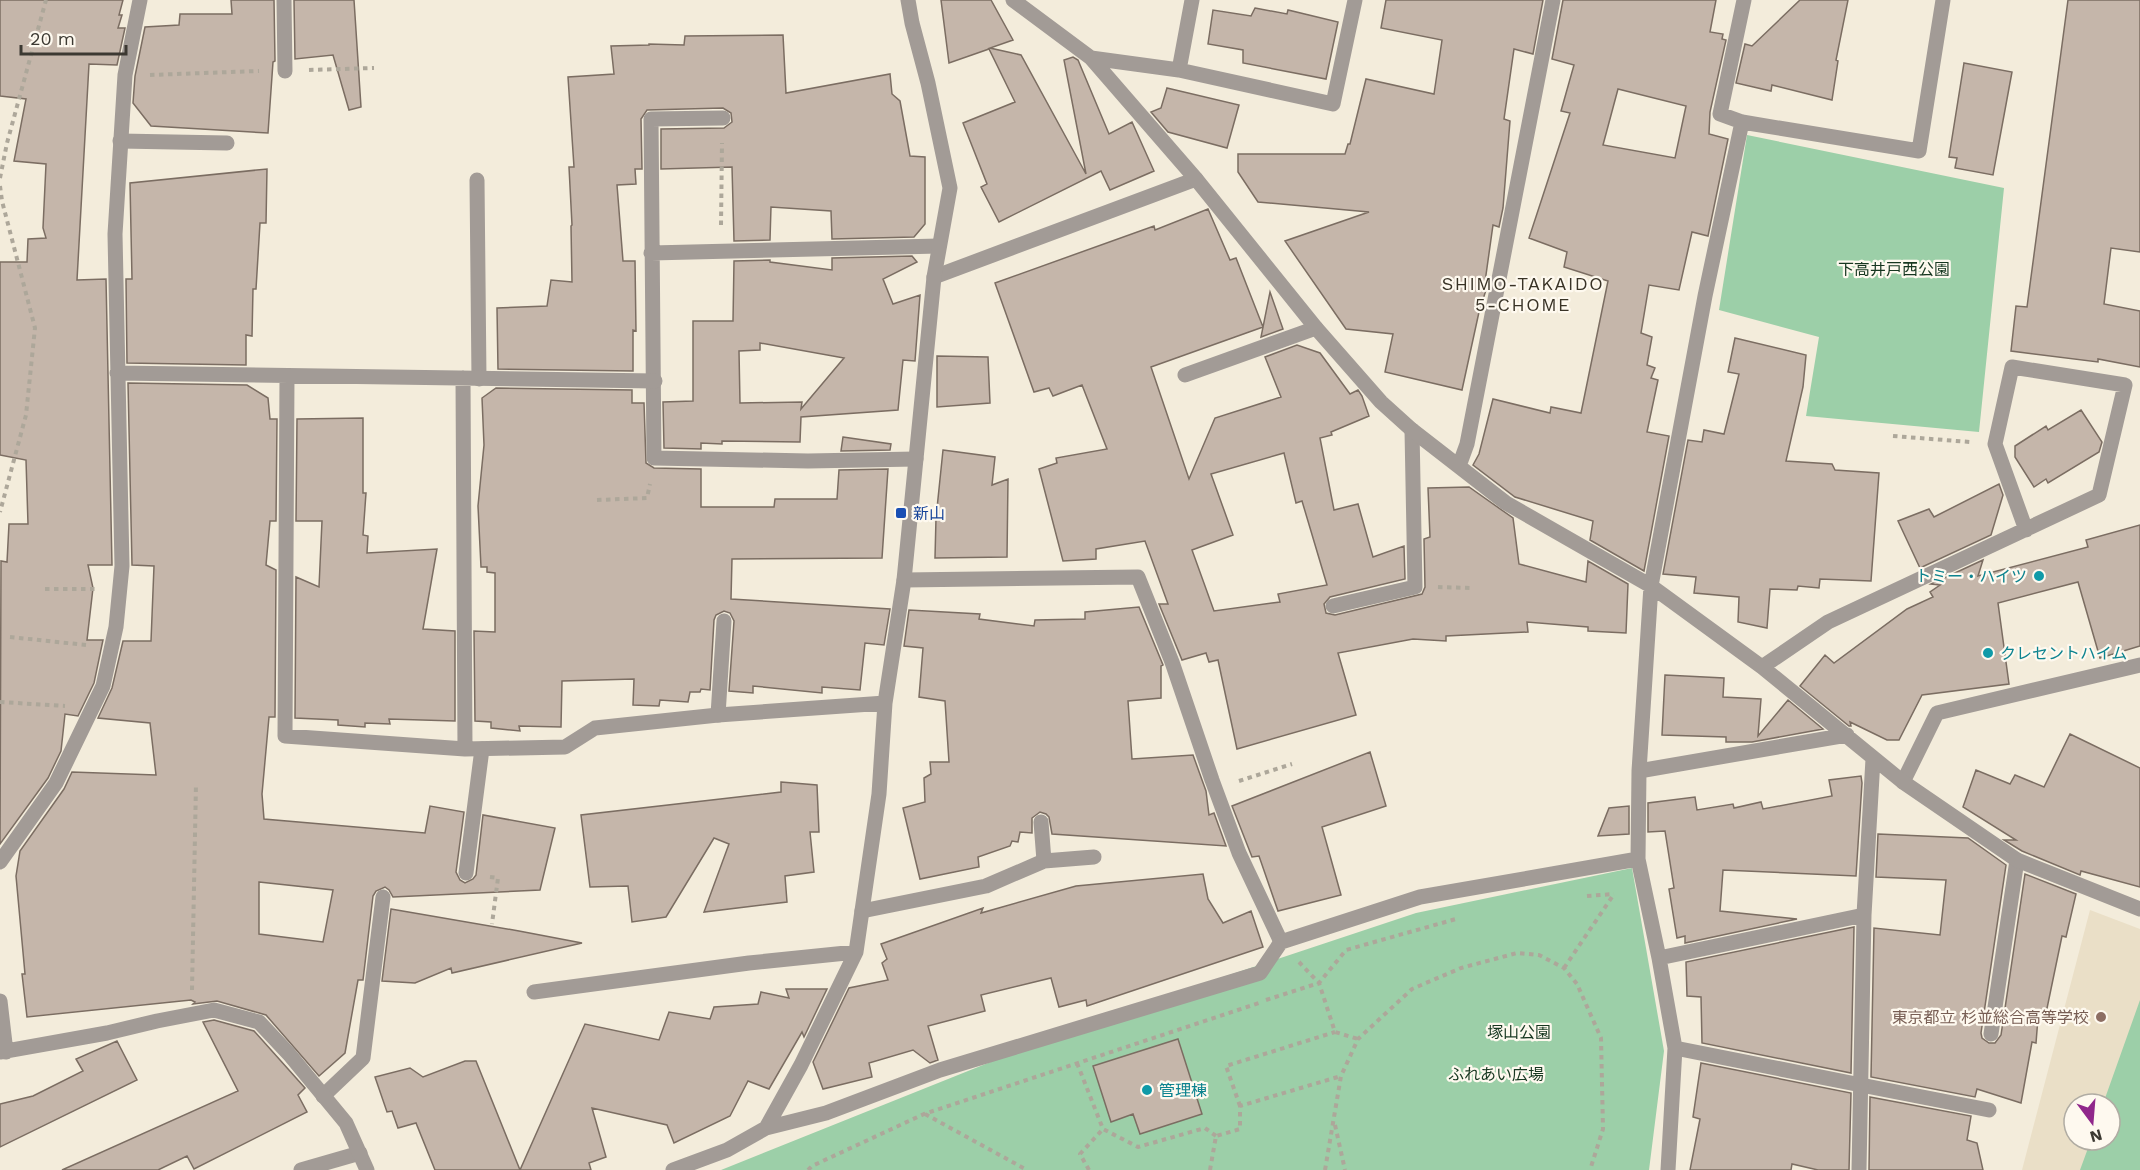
<svg xmlns="http://www.w3.org/2000/svg" width="2140" height="1170" font-family="'Work Sans','Noto Sans JP',sans-serif">
<rect width="100%" height="100%" fill="#f3ecdb"/>
<path fill="#eadfc7" fill-rule="evenodd" d="M2090 910 2140 929V1170H2022ZM2074 1104H2110V1140H2074Z"/>
<path fill="#9ccfa8" d="M1747 135 2004 188 1979 432 1806 416 1819 337 1719 310Z
M1632 868 1664 1051 1649 1170H721L1100 1018 1416 913Z
M2140 1000V1170H2080L2091 1140H2110V1104H2103Z"/>
<path fill="#c5b6aa" stroke="#7b6d62" stroke-width="1.5" fill-rule="evenodd" d="M0 0H123L119 15H122L118 28H125L117 65 89 64 77 280 106 279 112 565H88L93 588 87 640H103L94 683 78 716 65 714 61 751 48 778 0 844 1 561 7 562 9 524H28L26 460 0 455V262H27L28 239 46 238 43 228 46 164 14 161 26 99 0 96Z
M231 0H274L275 61 273 62 268 133 151 126 133 103 135 76 145 27 179 25 180 14H232Z
M294 0H354L361 107 349 110 333 55 295 59Z
M941 0H991L1013 40 990 48 1021 55 1086 174 1064 60 1073 57 1078 60 1109 134 1132 122 1154 171 1110 190 1101 171 999 222 981 187 987 184 963 123 1015 102 989 49 949 63Z
M1386 0H1543L1533 54 1514 49 1504 119 1510 121 1503 208 1499 227 1493 225 1484 289 1486 290 1479 312 1462 390 1385 372 1393 334 1346 329 1285 241 1369 212 1258 202 1238 172V154H1345L1348 144H1350L1366 79 1434 94 1442 40 1381 28Z
M1563 0H1716L1710 32 1723 34 1722 39 1726 40 1710 112 1709 134 1728 139 1708 236 1692 232 1679 290 1649 285 1641 333 1652 337 1647 365 1655 368 1651 378 1658 380 1647 432 1669 436 1644 571 1590 540 1593 521 1515 497 1473 465 1479 454 1493 399 1550 413 1551 407 1581 413 1608 281 1564 267 1567 252 1529 238 1570 113 1561 111 1574 65 1552 59ZM1618 89 1686 106 1675 158 1603 145Z
M1800 0H1848L1836 60 1838 61 1832 100 1772 85 1771 91 1736 83 1745 44 1752 46Z
M2068 0H2140V252L2111 248 2104 304 2140 311V367L2098 359V362L2011 351 2016 306 2027 307Z
M1255 8 1287 14 1288 10 1338 22 1326 79 1243 63V50L1208 44 1213 10 1251 16Z
M783 35 786 93 890 74 892 94 900 101 910 156 925 157V224L914 237 832 239 831 211 771 207 770 240 734 241 732 167 661 169V129L724 128 732 122 731 113 723 108 647 110 641 119 642 169H635L636 184 617 185 623 261H635L636 331 633 330V371L498 369 497 308 547 306 551 280 572 282 571 226 572 225 569 167H574L568 77 614 74 611 46 649 45V44L684 45 685 36Z
M1964 63 2012 72 1993 175 1955 168 1957 158 1949 157Z
M1167 88 1239 105 1227 148 1168 132 1151 112 1161 108Z
M267 169 266 223H260L256 289H253L252 336 246 335V365L127 363 126 279H132L130 183Z
M1208 209 1230 260 1236 258 1263 327 1151 367 1189 479 1215 418 1281 397 1265 357 1297 345 1320 353 1350 394 1358 390 1362 396 1369 416 1331 432 1332 435 1320 438 1334 510 1358 504 1373 557 1404 546 1405 579 1330 597 1324 604 1326 613 1335 615 1422 594 1425 587 1424 539 1430 537 1428 488 1469 487 1513 518 1519 564 1586 582 1588 561 1628 584 1626 633 1588 631V627L1527 622 1528 632 1446 636V641L1413 639 1338 653 1356 715 1237 749 1218 660 1209 662 1206 653 1182 660 1159 604H1168L1145 541 1096 549V559L1063 561 1039 469 1057 463 1056 458 1107 449 1082 385 1053 396 1049 388 1034 392 995 283 1154 226 1155 230ZM1284 453 1296 503 1302 501 1327 585 1278 594 1280 602 1214 611 1192 550 1233 535 1211 474Z
M912 256 917 262 883 279 893 304 920 295 915 361 903 360 898 410 801 417 800 442 722 441V444L701 443V449L664 448 663 402 693 401V321H733L734 261 770 260V262L832 270V258ZM760 343 844 358 801 409 802 402 740 403 739 351 760 350Z
M1270 292 1283 329 1261 337Z
M1735 338 1806 355 1803 387 1786 461 1832 464 1835 470 1879 473 1871 581 1820 579 1819 588 1798 586 1797 590 1770 589 1767 628 1738 622 1739 597 1694 593 1696 577 1663 574 1688 440 1702 442 1704 430 1724 434 1739 374 1728 372Z
M937 356 988 357 990 403 937 407Z
M128 383 247 385 268 398 270 419H277L276 521H270L266 565 276 570 275 717H269L262 794 264 819 425 833 430 806 464 812 456 872 460 880 465 883 473 879 476 875 483 815 555 828 540 890 393 897 389 890 385 887 376 891 373 896 363 980H358L345 1053 319 1076 266 1015 217 1001 193 1004 195 1002 191 1000 27 1017 22 974H25L16 876 20 851 64 789 72 772 156 775 150 723 98 718 112 688 123 641H151L154 566 132 565ZM259 882 333 890 323 942 259 934Z
M496 388 632 390V403H644L646 463 654 468 701 469V507H774L775 499H837L839 470 888 469 882 558 732 559 731 599 890 609 884 645 865 643 860 690 822 687V693L753 686V693L729 691 734 621 730 613 724 611 716 615 714 620 710 690 701 689 700 692H690L688 702 660 700 659 706 633 705 634 679 562 681 561 727 519 726 520 731 491 728V722L475 721 474 631 495 632V573L487 572V567H481L478 506 484 445 482 398Z
M2081 410 2102 442 2099 452 2048 483 2046 479 2034 487 2015 457V446L2046 426 2048 430Z
M363 418V493H366L363 535 368 536 367 553 437 549 423 629 455 631V721L389 719 390 724 365 723V727L338 725V720L295 718 296 577 319 587 322 521H296L297 419Z
M843 437 891 444 890 450 841 451Z
M943 450 995 457 992 485 1008 479 1007 557 935 558 936 518Z
M1999 484 2003 495 1991 535 1920 568 1898 521 1929 509 1934 517Z
M2140 525V646L2100 658 2078 582 1998 603 2009 684 1922 695 1899 740H1887L1850 722 1851 726H1849L1800 686 1825 655 1834 663 1907 609 1933 597 1930 592 1940 585 1931 584 1983 560 1978 576 2088 547 2086 540Z
M1139 607 1163 665 1161 666V698L1128 701 1132 759 1193 755 1206 791 1209 815 1214 813 1226 846 1052 834 1049 817 1046 814 1040 812 1032 818V833L1020 832 1018 842 1012 841 1010 846 978 857 979 867 920 879 903 808 925 802 924 778 931 774 930 762H949L945 701 919 697 923 648 904 646 909 610 980 614 979 619 1034 626 1035 620 1085 619V612Z
M1665 675 1724 678 1723 697 1761 699 1758 736 1788 700 1823 729 1752 742H1726V737L1662 735Z
M2070 734 2140 768V887L2081 871 2080 875 2022 851 2004 840H2016L1963 807 1976 770 2010 784 2015 775 2044 787Z
M1370 752 1386 806 1322 827 1341 895 1278 911 1259 856 1252 857 1232 806Z
M1861 776 1862 783 1856 876 1723 870 1720 911 1797 919 1685 943V936L1677 938 1669 889 1674 888 1665 831 1648 832V803L1695 797 1697 810 1733 804 1734 808 1761 802 1763 809 1832 796 1829 780Z
M781 782 817 785 819 832H810L814 872 785 876 787 902 704 912 729 844 714 838 666 917 632 922 628 886 590 887 581 815 781 792Z
M1629 806V834L1598 836 1609 808Z
M1878 834 1968 838 2006 865 1981 1033 1982 1038 1989 1043H1995L2001 1035 2025 874 2076 894 2066 937 2062 936 2045 1018H2038L2036 1043 2032 1042 2021 1103 1977 1089 1975 1097 1871 1077 1874 928 1940 935 1946 880 1876 877Z
M1203 874 1208 899 1223 923 1251 911 1263 947 1087 1006 1086 1000 1059 1007 1051 978 981 995 985 1011 928 1026 938 1060 930 1063 913 1050 869 1063 872 1077 823 1089 813 1062 849 988 888 980 882 963 887 959 881 944 983 908 981 913 1076 886Z
M391 909 519 931 582 943 452 973 451 968 415 983 382 981Z
M1854 927 1851 1073 1702 1043 1701 997 1687 996 1686 962Z
M786 989H827L804 1037 802 1032 769 1089 748 1081 730 1116 674 1143 667 1125 592 1108 606 1157 589 1163 591 1170H520L585 1024 659 1040 669 1012 710 1019 714 1007 758 1004 761 992 789 998Z
M214 1020 254 1031 305 1088 298 1095 307 1112 194 1169 187 1156 158 1170H62L238 1091 203 1022Z
M1178 1039 1202 1114 1140 1134 1133 1114 1111 1122 1093 1066Z
M117 1041 137 1080 0 1147V1104L33 1096 83 1071 76 1059Z
M465 1061H476L520 1170H435L416 1123 398 1128 392 1111 387 1112 375 1077 410 1068 423 1077Z
M1701 1063 1851 1093 1849 1170H1818L1792 1164 1791 1170H1690L1700 1119 1693 1117Z
M1870 1097 1971 1116 1967 1140 1977 1143 1983 1170H1869Z"/>
<g fill="none" stroke-linecap="round" stroke-linejoin="round">
<path stroke="#ada79a" stroke-width="4" stroke-dasharray="4.5 4.5" stroke-linecap="butt" d="M309 70 374 68
M150 75 259 71
M0 178 7 143 46 0
M0 186 2 201 35 328 26 415 0 512
M721 225 722 143
M1893 436 1970 442
M597 500 647 498 650 484
M1438 587 1473 588
M45 589H95
M10 637 86 645
M0 702 65 706
M1239 781 1292 764
M490 877 498 878 492 924
M1587 896 1614 894
M1299 962 1319 983 1335 1032 1358 1039
M1564 968 1614 894
M192 990 196 783
M1266 1000 1319 983 1346 950 1456 919
M1077 1063 1103 1129 1138 1147 1205 1128 1216 1136
M1240 1106 1226 1066 1335 1032
M925 1114 1027 1170
M1335 1125 1345 1170
M808 1170 812 1166 924 1114 1259 1003
M1089 1170 1080 1154 1103 1129
M1210 1170 1216 1136 1240 1129V1106L1341 1076
M1325 1170 1341 1076 1358 1039 1412 989 1461 968 1517 953 1539 955 1564 968 1577 984 1601 1038 1603 1129 1590 1170"/>
<path stroke="#a29b96" stroke-width="15" d="M284 0 285 71
M723 118 651 119 654 458 808 461 916 459
M120 141 227 143
M477 180 479 379
M651 253 939 246
M934 277 1196 179
M1185 375 1316 328
M904 580 1138 577 1172 662 1212 780 1239 853 1281 942
M1333 606 1415 587 1412 430
M718 715 724 621
M1903 782 1937 713 2140 665
M1041 822 1044 861
M466 873 482 749
M862 911 986 886 1044 861 1094 857
M1991 1034 2017 860
M1861 1085 1989 1110
M323 1096 363 1058 383 897
M301 1170 360 1153"/>
<path stroke="#a29b96" stroke-width="15" d="M1013 0 1091 58 1196 179 1316 328 1381 402 1412 430 1506 503 1651 586 1762 667 1903 782 2017 860 2140 909
M1744 0 1720 114 1742 122 1919 151 1943 0
M1091 58 1179 70 1333 104 1355 0
M1179 70 1192 0
M117 373 655 381
M287 376 285 736 465 749 565 747 595 728 718 715 885 703
M463 378 465 749
M1459 466 1467 444 1553 0
M1762 667 1828 622 2099 495 2125 385 2012 367 1995 444 2026 530
M1639 771 1847 735
M0 862 56 783 103 686 116 627 122 566 115 234 125 75 140 0
M1659 958 1864 915
M534 992 749 963 856 952
M0 1001 6 1052
M1675 1048 1861 1085
M0 1052 107 1033 157 1021 214 1010 259 1022 289 1054 346 1123 367 1170
M766 1128 826 1113 940 1070 1260 973 1281 942 1420 897 1638 859
M673 1170 727 1150 766 1128 801 1065 856 952 879 794 885 703 904 580 934 277 950 188 928 83 912 23 908 0
M1668 1170 1675 1048 1659 958 1638 859 1639 771 1651 586 1705 296 1742 122
M1859 1170 1864 915 1873 759"/>
</g>
<rect fill="#1a4fb4" stroke="#fef9ef" stroke-width="2" x="895" y="507" width="12" height="12" rx="3"/>
<g fill="#0f9aa8" stroke="#fef9ef" stroke-width="2">
<circle cx="2039" cy="576" r="6"/>
<circle cx="1988" cy="653" r="6"/>
<circle cx="1147" cy="1090" r="6"/>
</g>
<circle fill="#8d6e63" stroke="#fef9ef" stroke-width="2" cx="2101" cy="1017" r="6"/>
<g text-anchor="middle" dominant-baseline="central" stroke-width="4.5" stroke-linejoin="round" paint-order="stroke">
<g font-size="16" fill="#163720" stroke="#fef9ef">
<text x="1894" y="269">下高井戸西公園</text>
<text x="1519" y="1032">塚山公園</text>
<text x="1496" y="1074">ふれあい広場</text>
</g>
<g font-size="16" fill="#164399" stroke="#fef9ef" text-anchor="start">
<text x="913" y="513">新山</text>
</g>
<g font-size="16" fill="#0d838f" stroke="#fef9ef" text-anchor="start">
<text x="2027" y="576" text-anchor="end">トミー・ハイツ</text>
<text x="2000" y="653">クレセントハイム</text>
<text x="1159" y="1090">管理棟</text>
</g>
<g font-size="16" fill="#785e54" stroke="#fef9ef" text-anchor="end">
<text x="2089" y="1017">東京都立 杉並総合高等学校</text>
</g>
<g font-size="18" letter-spacing="1.5" fill="#393326" stroke="#fef9ef">
<text x="1523" y="283">SHIMO-TAKAIDO<tspan x="1523" dy="21">5-CHOME</tspan></text>
</g>
</g>
<g transform="translate(2092 1122) rotate(164)"><circle r="28" fill="#fef9ef" stroke="#b0aca3" stroke-width="1.5"/>
<path d="M0-4.5L10 22L0 15L-10 22Z" fill="#90278b"/>
<text y="-9" font-size="16" font-weight="bold" text-anchor="middle" fill="#3c3932">N</text>
</g>
<path d="M21 45v9h105v-9" fill="none" stroke="#3c3932" stroke-width="3"/>
<text x="30" y="45" font-size="18" fill="#3c3932" stroke="#fef9ef" stroke-width="4.5" paint-order="stroke">20 m</text>
</svg>
